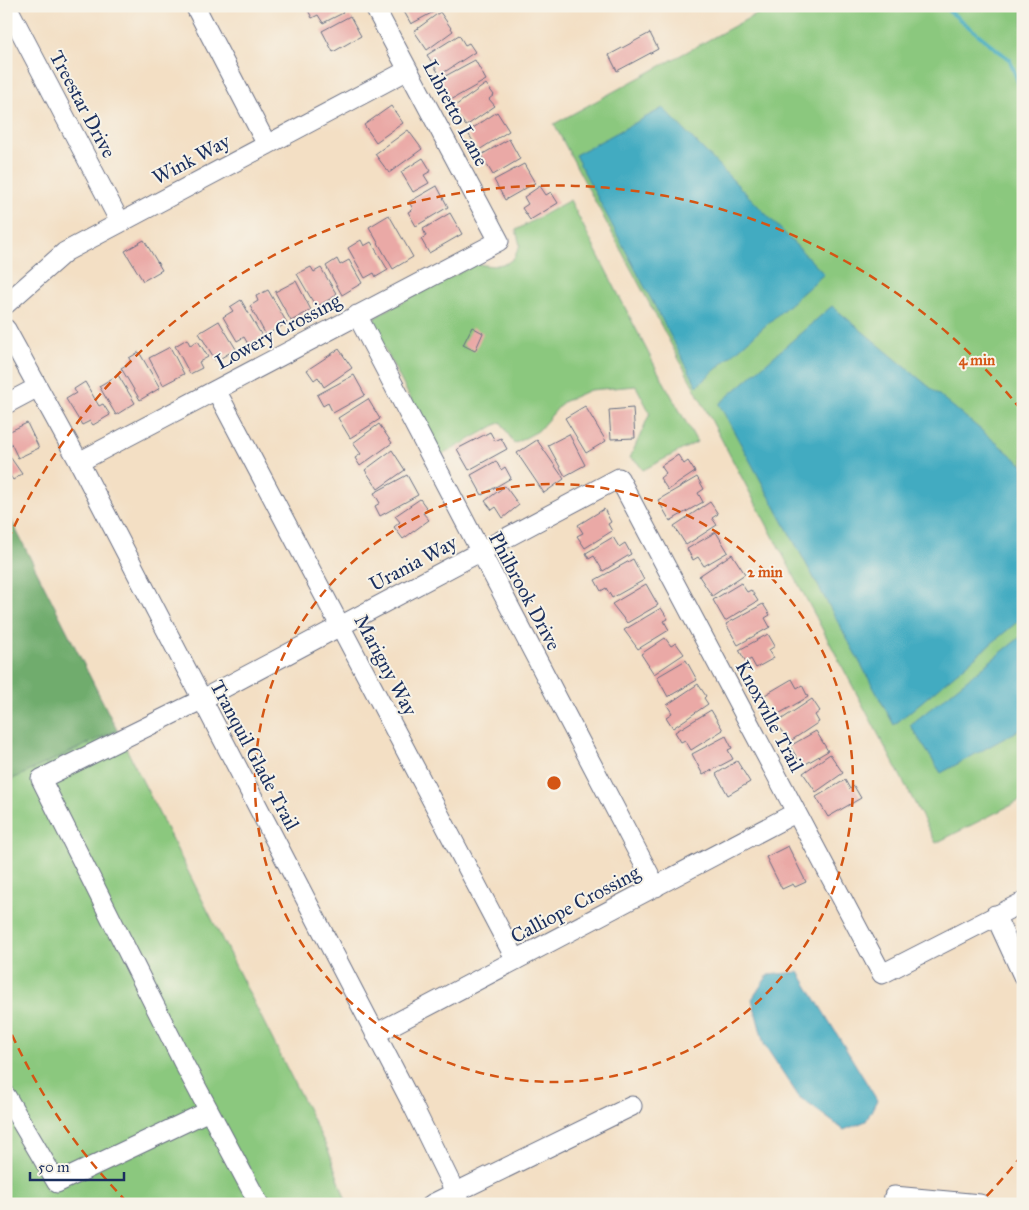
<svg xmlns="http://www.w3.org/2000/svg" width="1029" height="1210" font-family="'IM FELL Great Primer',serif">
<rect width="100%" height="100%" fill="#f7f3e8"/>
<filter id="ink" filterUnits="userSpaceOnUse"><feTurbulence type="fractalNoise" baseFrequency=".02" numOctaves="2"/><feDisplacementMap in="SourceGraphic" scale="10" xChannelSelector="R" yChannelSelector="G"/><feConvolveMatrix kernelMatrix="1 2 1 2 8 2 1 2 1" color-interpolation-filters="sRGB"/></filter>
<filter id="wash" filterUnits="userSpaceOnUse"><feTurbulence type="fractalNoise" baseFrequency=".0096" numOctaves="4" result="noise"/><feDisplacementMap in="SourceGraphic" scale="20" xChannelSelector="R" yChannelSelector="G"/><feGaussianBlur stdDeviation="1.12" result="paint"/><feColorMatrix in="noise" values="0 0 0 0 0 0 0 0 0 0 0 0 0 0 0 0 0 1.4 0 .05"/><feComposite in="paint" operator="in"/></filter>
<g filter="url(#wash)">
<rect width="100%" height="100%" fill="#f3dfc4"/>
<path fill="#8bc87e" stroke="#537c6e" d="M771 6H1023V799L936 843 554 124Z
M570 200 655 366 697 442 643 470 637 462 630 458 650 413 636 386 590 390 563 402 538 431 514 444 501 422 440 456 373 326 375 318 383 312 476 264 493 266 507 263 514 258 520 245 516 230Z
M117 730 329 1152 347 1204H6V782Z"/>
<path fill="#70ac6d" stroke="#466e66" d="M6 510 117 730 6 782Z"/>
<path fill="#42abc1" stroke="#2e6d90" d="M663 108 824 274 697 386 575 155Z
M832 306 1023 465V617L894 725 719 404Z
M1023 635V728L941 773 910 725Z
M799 972 877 1100 866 1121 844 1130 799 1097 764 1044 752 999 768 975Z"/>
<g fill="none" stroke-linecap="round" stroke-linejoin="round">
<path stroke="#42abc1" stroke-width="4" d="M943 6 1010 60 1023 95"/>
</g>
<g id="blocks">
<path fill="#eaa9a6" d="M306 6H339L343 13 323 23 318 15 312 18Z
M401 6H435L437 10 411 24Z
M440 12 453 31 427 50 414 31Z
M350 16 361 36 333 52 322 31Z
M650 33 658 49 617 71 609 55Z
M459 35 465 45 469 43 475 52 440 75 427 55Z
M475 60 486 80 449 101 438 80Z
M486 84 494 95 489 99 495 106 466 126 452 108Z
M391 106 403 123 376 142 364 125Z
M497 112 509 131 479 150 467 132Z
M408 130 422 149 389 173 375 154Z
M509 139 520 159 493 175 481 155Z
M423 158 431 171 424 175 429 183 413 192 401 172Z
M524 164 535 183 505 200 494 180Z
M437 186 448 207 416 226 408 212 413 209 409 202Z
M540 186 546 195 551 192 558 203 530 220 522 208 528 204 524 197Z
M450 213 462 234 429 253 421 239 426 236 423 229Z
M389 215 413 257 393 269 369 227Z
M144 240 162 270 143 281 125 251Z
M361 240 364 246 371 242 388 270 376 277 374 273 365 278 348 248Z
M337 259 340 265 349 260 362 283 342 295 326 266Z
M311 267 314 272 321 268 337 295 316 307 297 274Z
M296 281 311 310 291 321 275 292Z
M268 290 287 323 266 335 250 306 258 301 256 296Z
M241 300 262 336 248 344 244 337 237 341 223 317 233 311 230 307Z
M219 321 236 349 216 361 199 333Z
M472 327 483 333 475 351 463 345Z
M187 339 190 345 198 341 208 357 199 362 202 368 190 374 175 346Z
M170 347 184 374 163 385 149 358Z
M339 349 352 368 324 387 318 377 314 380 307 370Z
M139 352 160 388 140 400 121 368 131 362 129 358Z
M118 375 135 403 116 415 99 386Z
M354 375 365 395 333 413 328 403 323 406 317 395Z
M85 382 99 406 103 404 110 415 93 425 90 421 82 425 66 399 76 393 74 389Z
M368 399 380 419 350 438 338 418Z
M585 406 606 441 586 453 565 418Z
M633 408 635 438 611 439 609 410Z
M27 423 39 448 18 458 6 433Z
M379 424 392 443 360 466 355 458 361 454 353 443Z
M490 432 495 441 501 438 507 449 469 470 457 449Z
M569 434 585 465 565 476 548 445Z
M537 440 564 479 544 493 517 453Z
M392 450 405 470 378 489 365 470Z
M6 451 22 474 13 480 9 474 6 476Z
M678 455 684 464 688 461 695 472 668 490 660 478 666 473 661 466Z
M496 461 501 470 505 467 511 478 482 495 471 475Z
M407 475 418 495 380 516 375 506 380 503 374 493Z
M697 477 704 489 698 493 703 502 670 521 658 500Z
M505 486 519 505 503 518 496 507 492 510 485 501Z
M420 499 428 510 423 513 429 520 403 539 394 527 400 522 395 516Z
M710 502 718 514 712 518 717 525 686 545 674 526Z
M604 509 611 522 608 524 612 531 585 548 577 536 583 533 578 525Z
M716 532 728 552 704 566 698 557 693 560 687 549Z
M613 537 619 547 625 543 631 554 603 571 594 556 589 559 586 553Z
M732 554 745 574 712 596 699 576Z
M633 559 644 580 612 598 606 588 601 591 595 580Z
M741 583 747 592 751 590 758 601 725 621 713 600Z
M646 584 658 605 627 623 612 604Z
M763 604 770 615 765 618 770 627 738 645 726 624Z
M661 608 668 619 664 621 669 630 638 649 624 630Z
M768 634 775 646 769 650 774 658 756 668 751 659 746 662 739 650Z
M665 638 671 646 676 643 684 654 654 674 641 654Z
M686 660 697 680 668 697 657 677Z
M792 679 797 688 802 685 808 697 775 716 763 696Z
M698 684 706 696 704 698 708 704 673 728 666 717 672 713 667 705Z
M812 699 820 711 815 715 819 722 789 742 776 723Z
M711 710 723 730 691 750 685 740 681 742 675 732Z
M816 731 828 751 802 766 790 746Z
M726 736 732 748 728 750 733 759 703 775 692 754Z
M830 754 843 773 816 792 803 773Z
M737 761 750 782 728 795 716 774Z
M845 780 850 789 854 786 861 798 828 817 816 797Z
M788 846 806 882 795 887 793 884 782 889 766 857Z"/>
</g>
</g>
<g filter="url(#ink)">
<use href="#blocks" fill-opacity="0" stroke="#676d82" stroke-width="1"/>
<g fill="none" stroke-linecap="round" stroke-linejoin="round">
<g stroke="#676d82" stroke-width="21">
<path id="minor" d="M7 6 120 222
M195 6 267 145
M6 304 65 252 408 70
M357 315 656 887
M6 329 79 462 413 1106 461 1204
M216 390 516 960
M6 404 36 388
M79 462 499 241 374 6
M995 915 1023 976
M375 1034 795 813
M6 1096 57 1183 209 1111
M259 1204 183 1062 41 779 201 700 619 478 882 974 1023 902
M432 1204 632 1106
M893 1204 894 1196 980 1204"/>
</g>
<use href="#minor" stroke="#fff" stroke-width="19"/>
</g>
</g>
<g fill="none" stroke="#d45514" stroke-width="2.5" stroke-dasharray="9 6">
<circle cx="554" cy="783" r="299"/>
<path d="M1022 1155A598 598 0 0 1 981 1202M127 1202A598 598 0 0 1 8 1026M8 540A598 598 0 0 1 1022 411"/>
</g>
<g text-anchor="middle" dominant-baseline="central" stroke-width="4" stroke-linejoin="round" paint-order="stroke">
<g font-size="20" fill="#1b2f5e" stroke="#f7f3e8">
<text transform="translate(83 104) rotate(62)">Treestar Drive</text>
<text transform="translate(456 113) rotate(62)">Libretto Lane</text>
<text transform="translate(191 159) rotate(-28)">Wink Way</text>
<text transform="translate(278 331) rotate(-28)">Lowery Crossing</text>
<text transform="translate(413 563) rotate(-28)">Urania Way</text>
<text transform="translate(525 591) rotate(62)">Philbrook Drive</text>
<text transform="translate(386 665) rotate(62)">Marigny Way</text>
<text transform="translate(770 716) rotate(62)">Knoxville Trail</text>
<text transform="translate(255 755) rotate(62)">Tranquil Glade Trail</text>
<text transform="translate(575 904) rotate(-28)">Calliope Crossing</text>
</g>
</g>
<circle cx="554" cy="783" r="8" fill="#d45514" stroke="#f7f3e8" stroke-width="2.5"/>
<g font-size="15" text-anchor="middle" font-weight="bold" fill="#d45514" stroke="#f7f3e8" stroke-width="4" stroke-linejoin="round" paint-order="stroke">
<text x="977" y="365">4 min</text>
<text x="765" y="577">2 min</text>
</g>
<rect width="1029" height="1210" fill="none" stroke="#f7f3e8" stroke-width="25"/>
<path d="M30 1172v8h94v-8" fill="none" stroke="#1b2f5e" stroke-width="2.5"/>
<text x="38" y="1172" font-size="15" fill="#1b2f5e" stroke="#f7f3e8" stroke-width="4" paint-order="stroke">50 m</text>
</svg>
